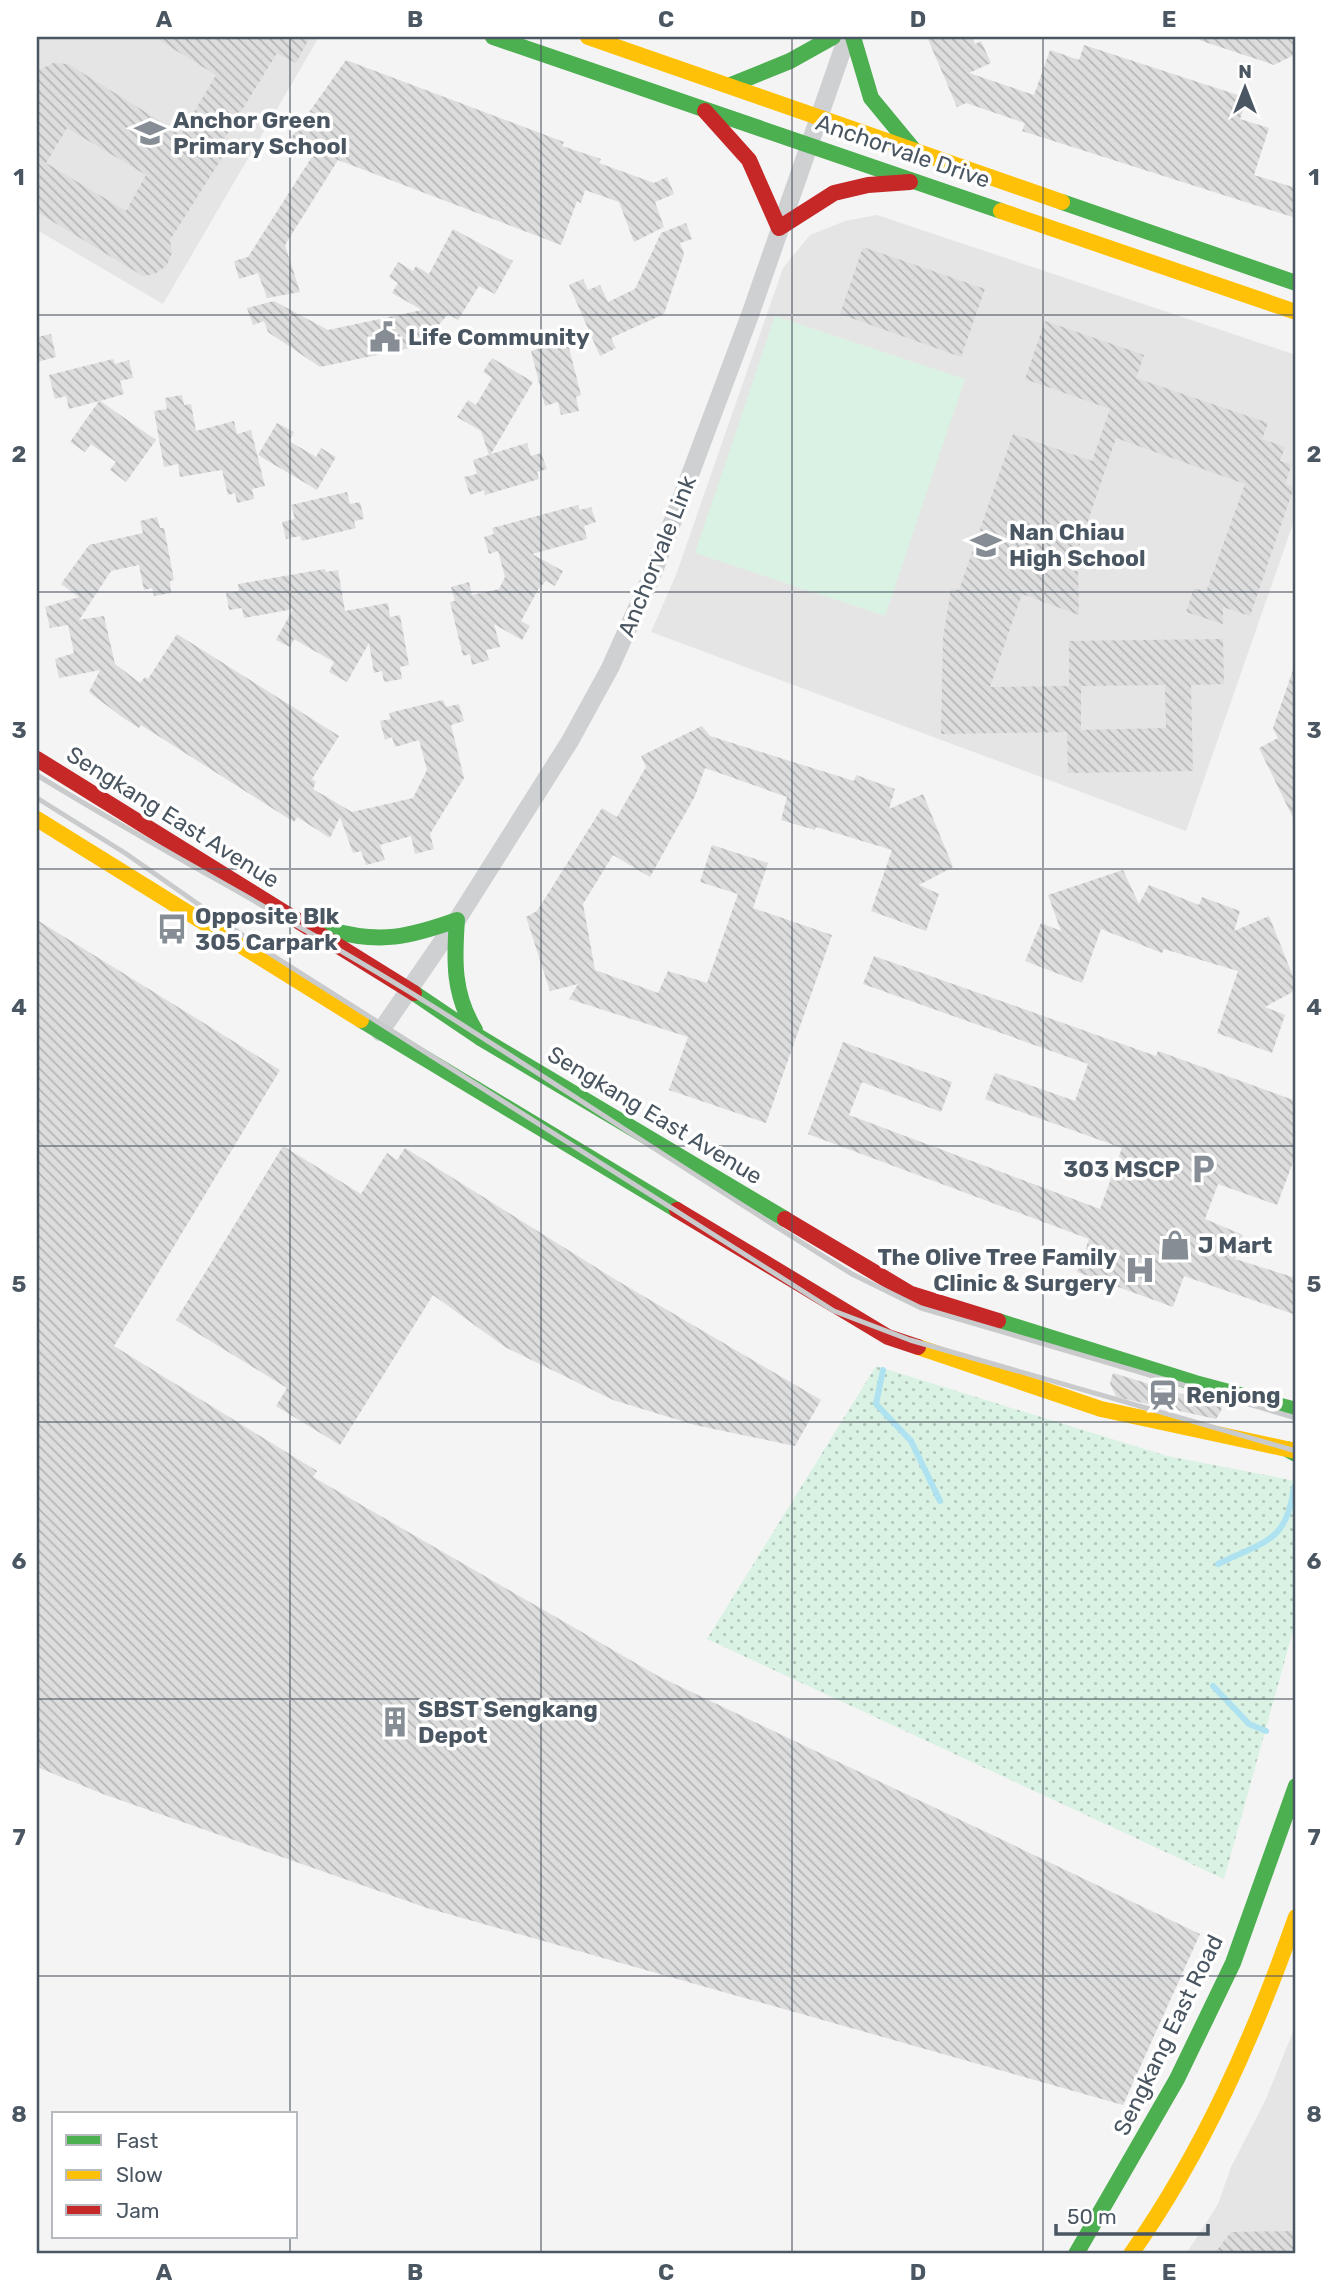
<svg xmlns="http://www.w3.org/2000/svg" width="1333" height="2291" font-family="Rubik,sans-serif">
<defs>
<pattern id="grass-dots" width="8" height="8" patternUnits="userSpaceOnUse" patternTransform="scale(1.75)"><rect width="8" height="8" fill="#d9f2e3"/><path d="M2 2h.1M6 6h.1" fill="none" stroke="#b2c7bb" stroke-width="1.8" stroke-linecap="round"/></pattern>
<pattern id="building-back-hatch" width="6" height="6" patternUnits="userSpaceOnUse" patternTransform="scale(1.75)"><rect width="6" height="6" fill="#ddddde"/><path d="M-1 5l2 2M0 0l6 6M5-1l2 2" fill="none" stroke="#b5b6b7"/></pattern>
</defs>
<rect width="100%" height="100%" fill="#f4f4f4"/>
<path fill="#e6e5e6" d="M37 37H319L163 304 37 230Z
M877 215 1296 355V515L1186 831 651 632 676 575 783 268 810 235 845 221Z
M1296 2024V2254H1186L1218 2204 1231 2167 1266 2099Z"/>
<path fill="url(#grass-dots)" d="M876 1366 1167 1456 1296 1481V1620L1224 1879 707 1639Z"/>
<path fill="#d9f2e3" d="M775 316 965 379 885 616 695 553Z"/>
<g fill="none" stroke-linecap="round" stroke-linejoin="round">
<path stroke="#aee2f0" stroke-width="6" d="M883 1370 876 1404 911 1441 940 1501
M1218 1564C1264 1541 1287 1543 1294 1487
M1213 1686 1249 1724 1266 1731"/>
</g>
<path fill="url(#building-back-hatch)" fill-rule="evenodd" d="M154 37H310L296 63 277 53 215 154 222 158 170 240 172 253 167 265 155 274 143 276 37 212V71L53 63 68 64 181 134 216 75ZM67 128 146 175 126 211 46 163Z
M927 37H972L975 44 981 41 991 63 969 73 1034 95 1050 50 1079 60 1084 45 1247 98 1240 119 1269 128 1254 175 1296 188V218L1022 131 1025 123 966 103 957 107Z
M1200 37H1296V54L1274 65 1199 40Z
M346 60 564 142 562 146 601 159 599 163 654 183 667 177 674 194 655 202 664 227 634 242 619 202 585 190 581 203 577 201 561 245 338 160 285 245 300 292 267 298 258 273 239 279 234 261 248 257 315 152 288 142Z
M686 223 692 239 680 243 684 254 664 314 611 338 616 348 600 356 569 285 583 279 588 290 600 285 608 302 635 289 661 233Z
M453 229 513 261 495 294 479 286 458 320 448 314 428 338 429 344 320 367 268 332 264 321 253 325 247 308 274 301 328 330 422 310 392 293 398 283 389 277 398 262 413 271 416 266 429 274Z
M863 247 985 289 961 357 840 314Z
M1045 321 1144 355 1136 378 1268 423 1262 439 1285 447 1280 461 1292 464 1285 484 1294 487 1250 616 1223 607V624L1186 612 1194 588 1206 592 1245 484 1116 438 1071 571H1078L1079 615 1022 594 990 687 1069 686V641L1223 639 1224 684 1191 685 1193 771 1068 773 1067 732 941 734 943 639 951 589 959 590 1013 434 1092 461 1110 409 1025 379ZM1165 685 1166 728 1081 730V686Z
M565 332 581 395 576 397 579 411 561 415 558 402 545 406 531 351 543 347 541 337Z
M51 334 56 357 37 362V337Z
M492 358 533 382 491 454 527 443 531 456 541 453 547 469 537 472 539 479 485 495 484 490 470 495 464 477 477 474 473 460 489 455 481 431 457 417 468 400 476 405 492 378 483 372Z
M113 359 115 364 129 360 133 378 120 381 124 394 100 401 156 440 126 482 110 470 116 462 91 444 85 452 70 442 99 401 69 409 66 396 55 399 49 375Z
M182 395 184 405 191 404 196 431 234 421 237 434 251 430 265 486 252 489 254 499 237 503 235 493 228 495 222 470 180 477 178 464 164 467 154 411 167 409 165 398Z
M277 423 294 432 289 441 316 457 321 448 336 457 317 490 258 455Z
M347 492 350 504 360 502 364 519 354 521 356 528 302 541 300 536 286 539 282 522 295 519 291 505Z
M578 505 580 510 591 507 596 522 584 526 587 539 532 554 563 571 555 586 546 581 539 588 521 621 530 626 522 640 494 624 500 647 486 650 489 660 472 665 470 654 463 656 450 602 455 601 451 587 469 582 472 595 499 589 505 577 498 551 489 554 484 537 494 534 492 528Z
M157 517 160 528H164L174 580 170 581 171 593 154 596 152 588 144 590 139 565 111 571 79 620 104 616 115 664 140 683 145 677 148 679 177 634 339 736 312 779 316 782 313 789 352 812 413 798 427 770 419 740 395 747 392 737 385 740 380 721 391 719 389 713 434 702 443 700 446 707 459 704 464 721 451 725 464 778 430 834 434 849 415 854 411 836 380 845 385 860 366 865 361 851 353 853 340 817 330 838 297 817 294 822 141 725 139 728 122 717 89 692 100 670 59 678 55 659 74 653 68 625 50 628 45 607 79 597 61 584 89 545 143 533 140 521Z
M325 569 326 572 338 570 345 611 388 603 390 617 400 615 409 665 400 667 402 679 384 682 382 671 374 673 369 643 347 682 329 672 334 662 313 650 294 639 290 647 276 640 293 609 244 618 242 608 229 610 226 593 239 591 238 584Z
M1294 667 1296 668V824L1259 748 1278 738 1273 728Z
M702 726 710 736 854 781 856 775 895 789 889 809 923 794 953 867 919 885 939 894 926 931 871 911 892 850 816 827 815 830 781 820 787 797 705 768 695 796 650 877 613 855 583 904 595 970 658 993 668 971 707 983 738 894 700 882 712 845 768 863 753 908 832 935 766 1123 669 1090 688 1037 569 999 578 984 550 991 526 917 537 911 602 808 617 817 646 767 641 756Z
M1123 870 1139 904 1149 885 1199 905 1202 897 1240 911 1234 931 1269 916 1296 984V990L1265 1007 1285 1015 1272 1053 1217 1033 1238 971 1164 949 1162 953 1101 929 1082 983 1025 961 1041 923 1061 931 1048 895Z
M37 920 280 1070 114 1346 317 1471 313 1477 658 1676 1200 1934 1123 2105 427 1908 103 1794 37 1767Z
M874 956 1156 1056 1158 1051 1296 1101V1154L1277 1205 1218 1184 1205 1219 1243 1235 1235 1259 1296 1278V1315L1184 1276 1173 1307 1077 1272 1089 1239 808 1134 843 1042 952 1082 941 1112 862 1082 849 1115 1100 1209 1122 1148 985 1099 995 1073 1075 1101 1088 1064 863 984Z
M283 1146 361 1194 387 1153 397 1160 405 1148 616 1280 821 1400 795 1446 695 1425 613 1400 505 1347 433 1295 340 1445 276 1406 287 1388 176 1320Z
M1113 1373 1222 1406 1221 1411 1216 1419 1116 1397 1110 1383Z
M1296 2231V2254H1214L1231 2232Z"/>
<g fill="none" stroke-linecap="round" stroke-linejoin="round">
<path stroke="#ced0d2" stroke-width="18" d="M380 1032 457 920 570 741 610 668 655 568 750 315 847 37"/>
<path stroke="#4caf50" stroke-width="16" d="M493 37 1001 211
M853 37 871 98 914 150
M731 85 790 61 833 37
M1062 202 1296 283
M330 930C381 944 409 937 457 920 454 961 453 994 475 1030
M414 993 479 1037 785 1219
M361 1020 677 1210
M998 1321 1195 1383 1296 1410
M1287 1449 1296 1454
M1076 2254 1177 2079 1233 1963 1296 1786"/>
<path stroke="#ffc107" stroke-width="16" d="M588 37 1062 202
M1001 211 1296 312
M37 819 361 1020
M918 1347 1101 1409 1296 1451
M1131 2254C1204 2150 1254 2036 1296 1917"/>
<path stroke="#c62828" stroke-width="16" d="M705 111 749 160 779 228 834 193 868 185 910 182
M37 759 414 993
M677 1210 888 1337 918 1347
M785 1219 911 1294 998 1321"/>
<path stroke="#c9cacc" stroke-width="5" d="M37 775C167 855 304 925 434 1007 574 1095 711 1187 852 1274L921 1308 1296 1418
M37 798 125 853 261 948 834 1311 910 1340 1296 1451"/>
</g>
<path fill="none" stroke="#4a5661" stroke-width="2" stroke-opacity="0.55" d="M290 37V2114M541 37V2254M792 37V2254M1043 37V2254M37 315H1296M37 592H1296M37 869H1296M37 1146H1296M37 1422H1296M37 1699H1296M37 1976H1296M290 2237V2254"/>
<defs>
<g id="school-bare" transform="scale(2.415)"><path d="M0-5L7-2L0 1L-7-2ZM-4 1L0 2.5L4 1V4Q0 6-4 4Z" fill="#868d94" stroke="#fff" stroke-width="2.5" paint-order="stroke"/></g>
<g id="civic-bare" transform="scale(2.415)"><path d="M-.6-6.5H3V-4.5H.6V-3L4-1V1h2V6H-6V1h2V-1L-.6-3ZM-1.2 2.5V6h2.4V2.5Z" fill="#868d94" stroke="#fff" stroke-width="2.5" paint-order="stroke"/></g>
<g id="bus-bare" transform="scale(2.415)"><path d="M-5-6H5V4H4V6H2V4H-2V6H-4V4H-5ZM-3.5-4V0h7V-4ZM-3.5 1.2v1.5H-2V1.2ZM2 1.2v1.5H3.5V1.2Z" fill="#868d94" stroke="#fff" stroke-width="2.5" paint-order="stroke"/></g>
<g id="parking-bare" transform="scale(2.415)"><path d="M-3.5-5.5H1a3.5 3.5 0 0 1 0 7H-1V5.5H-3.5ZM-1-3.4V-.6H.8a1.4 1.4 0 0 0 0-2.8Z" fill="#868d94" stroke="#fff" stroke-width="2.5" paint-order="stroke"/></g>
<g id="shop-bare" transform="scale(2.415)"><path d="M-5-2.5h2.3a2.7 3.5 0 0 1 5.4 0H5L5.5 6h-11ZM-1.5-2.5h3a1.5 2.3 0 0 0-3 0Z" fill="#868d94" stroke="#fff" stroke-width="2.5" paint-order="stroke"/></g>
<g id="hospital-bare" transform="scale(2.415)"><path d="M-5-5h3v3.5h4V-5h3V5h-3V1.5h-4V5h-3Z" fill="#868d94" stroke="#fff" stroke-width="2.5" paint-order="stroke"/></g>
<g id="station-bare" transform="scale(2.415)"><path d="M-3-6H3Q5-6 5-4V2Q5 4 3 4L4.5 6H3L1.5 4h-3L-3 6H-4.5L-3 4Q-5 4-5 2V-4Q-5-6-3-6ZM-3.5-4v3h7v-3ZM-3.5 1v1.5H-2V1ZM2 1v1.5H3.5V1Z" fill="#868d94" stroke="#fff" stroke-width="2.5" paint-order="stroke"/></g>
<g id="building-bare" transform="scale(2.415)"><path d="M-4-6H4V6H1V3H-1V6H-4ZM-2.5-4.3h1.7v1.8h-1.7ZM.8-4.3h1.7v1.8H.8ZM-2.5-1h1.7V.8h-1.7ZM.8-1h1.7V.8H.8Z" fill="#868d94" stroke="#fff" stroke-width="2.5" paint-order="stroke"/></g>
</defs>
<g fill-rule="evenodd">
<use href="#school-bare" x="150" y="133"/>
<use href="#civic-bare" x="385" y="337"/>
<use href="#school-bare" x="986" y="545"/>
<use href="#bus-bare" x="172" y="929"/>
<use href="#parking-bare" x="1203" y="1169"/>
<use href="#shop-bare" x="1175" y="1245"/>
<use href="#hospital-bare" x="1140" y="1270"/>
<use href="#station-bare" x="1163" y="1395"/>
<use href="#building-bare" x="395" y="1722"/>
</g>
<g text-anchor="middle" dominant-baseline="central" stroke-width="7" stroke-linejoin="round" paint-order="stroke">
<g font-size="23" font-weight="bold" fill="#4a5661" stroke="#fff" text-anchor="start">
<text x="173" y="120">Anchor Green<tspan x="173" dy="26">Primary School</tspan></text>
<text x="408" y="337">Life Community</text>
<text x="1009" y="532">Nan Chiau<tspan x="1009" dy="26">High School</tspan></text>
<text x="195" y="916">Opposite Blk<tspan x="195" dy="26">305 Carpark</tspan></text>
<text x="1180" y="1169" text-anchor="end">303 MSCP</text>
<text x="1198" y="1245">J Mart</text>
<text x="1117" y="1257" text-anchor="end">The Olive Tree Family<tspan x="1117" dy="26">Clinic &amp; Surgery</tspan></text>
<text x="1186" y="1395">Renjong</text>
<text x="418" y="1709">SBST Sengkang<tspan x="418" dy="26">Depot</tspan></text>
</g>
<g font-size="23" fill="#4a5661" stroke="#fff">
<text transform="translate(903 151) rotate(19)">Anchorvale Drive</text>
<text transform="translate(657 556) rotate(-68)">Anchorvale Link</text>
<text transform="translate(173 817) rotate(32)">Sengkang East Avenue</text>
<text transform="translate(655 1115) rotate(31)">Sengkang East Avenue</text>
<text transform="translate(1168 2035) rotate(-64)">Sengkang East Road</text>
</g>
</g>
<rect width="1333" height="2291" fill="none" stroke="#ffffff" stroke-width="77"/>
<rect x="52" y="2112" width="245" height="126" fill="#ffffff" stroke="#b7bbc0" stroke-width="2"/>
<rect x="66" y="2135" width="35" height="10" fill="#4caf50" stroke="#b7bbc0" stroke-width="2"/>
<text x="116" y="2148" font-size="21" fill="#4a5661">Fast</text>
<rect x="66" y="2170" width="35" height="10" fill="#ffc107" stroke="#b7bbc0" stroke-width="2"/>
<text x="116" y="2182" font-size="21" fill="#4a5661">Slow</text>
<rect x="66" y="2205" width="35" height="10" fill="#c62828" stroke="#b7bbc0" stroke-width="2"/>
<text x="116" y="2218" font-size="21" fill="#4a5661">Jam</text>
<g transform="translate(1245 88)" stroke="#ffffff" stroke-width="5" paint-order="stroke">
<path d="M0-5L12 26L0 18L-12 26Z" fill="#4a5661"/>
<text y="-10" font-size="19" font-weight="bold" text-anchor="middle" fill="#4a5661">N</text>
</g>
<path d="M1056 2224v10h152v-10" fill="none" stroke="#4a5661" stroke-width="3.5"/>
<text x="1067" y="2224" font-size="21" fill="#4a5661" stroke="#ffffff" stroke-width="5" paint-order="stroke">50 m</text>
<rect x="38" y="38" width="1256" height="2214" fill="none" stroke="#4a5661" stroke-width="2.5"/>
<g font-size="23" text-anchor="middle" font-weight="bold" fill="#4a5661">
<text x="164" y="27">A</text>
<text x="415" y="27">B</text>
<text x="666" y="27">C</text>
<text x="918" y="27">D</text>
<text x="1169" y="27">E</text>
<text x="19" y="185">1</text>
<text x="1314" y="185">1</text>
<text x="19" y="462">2</text>
<text x="1314" y="462">2</text>
<text x="19" y="738">3</text>
<text x="1314" y="738">3</text>
<text x="19" y="1015">4</text>
<text x="1314" y="1015">4</text>
<text x="19" y="1292">5</text>
<text x="1314" y="1292">5</text>
<text x="19" y="1569">6</text>
<text x="1314" y="1569">6</text>
<text x="19" y="1845">7</text>
<text x="1314" y="1845">7</text>
<text x="19" y="2122">8</text>
<text x="1314" y="2122">8</text>
<text x="164" y="2280">A</text>
<text x="415" y="2280">B</text>
<text x="666" y="2280">C</text>
<text x="918" y="2280">D</text>
<text x="1169" y="2280">E</text>
</g>
</svg>
